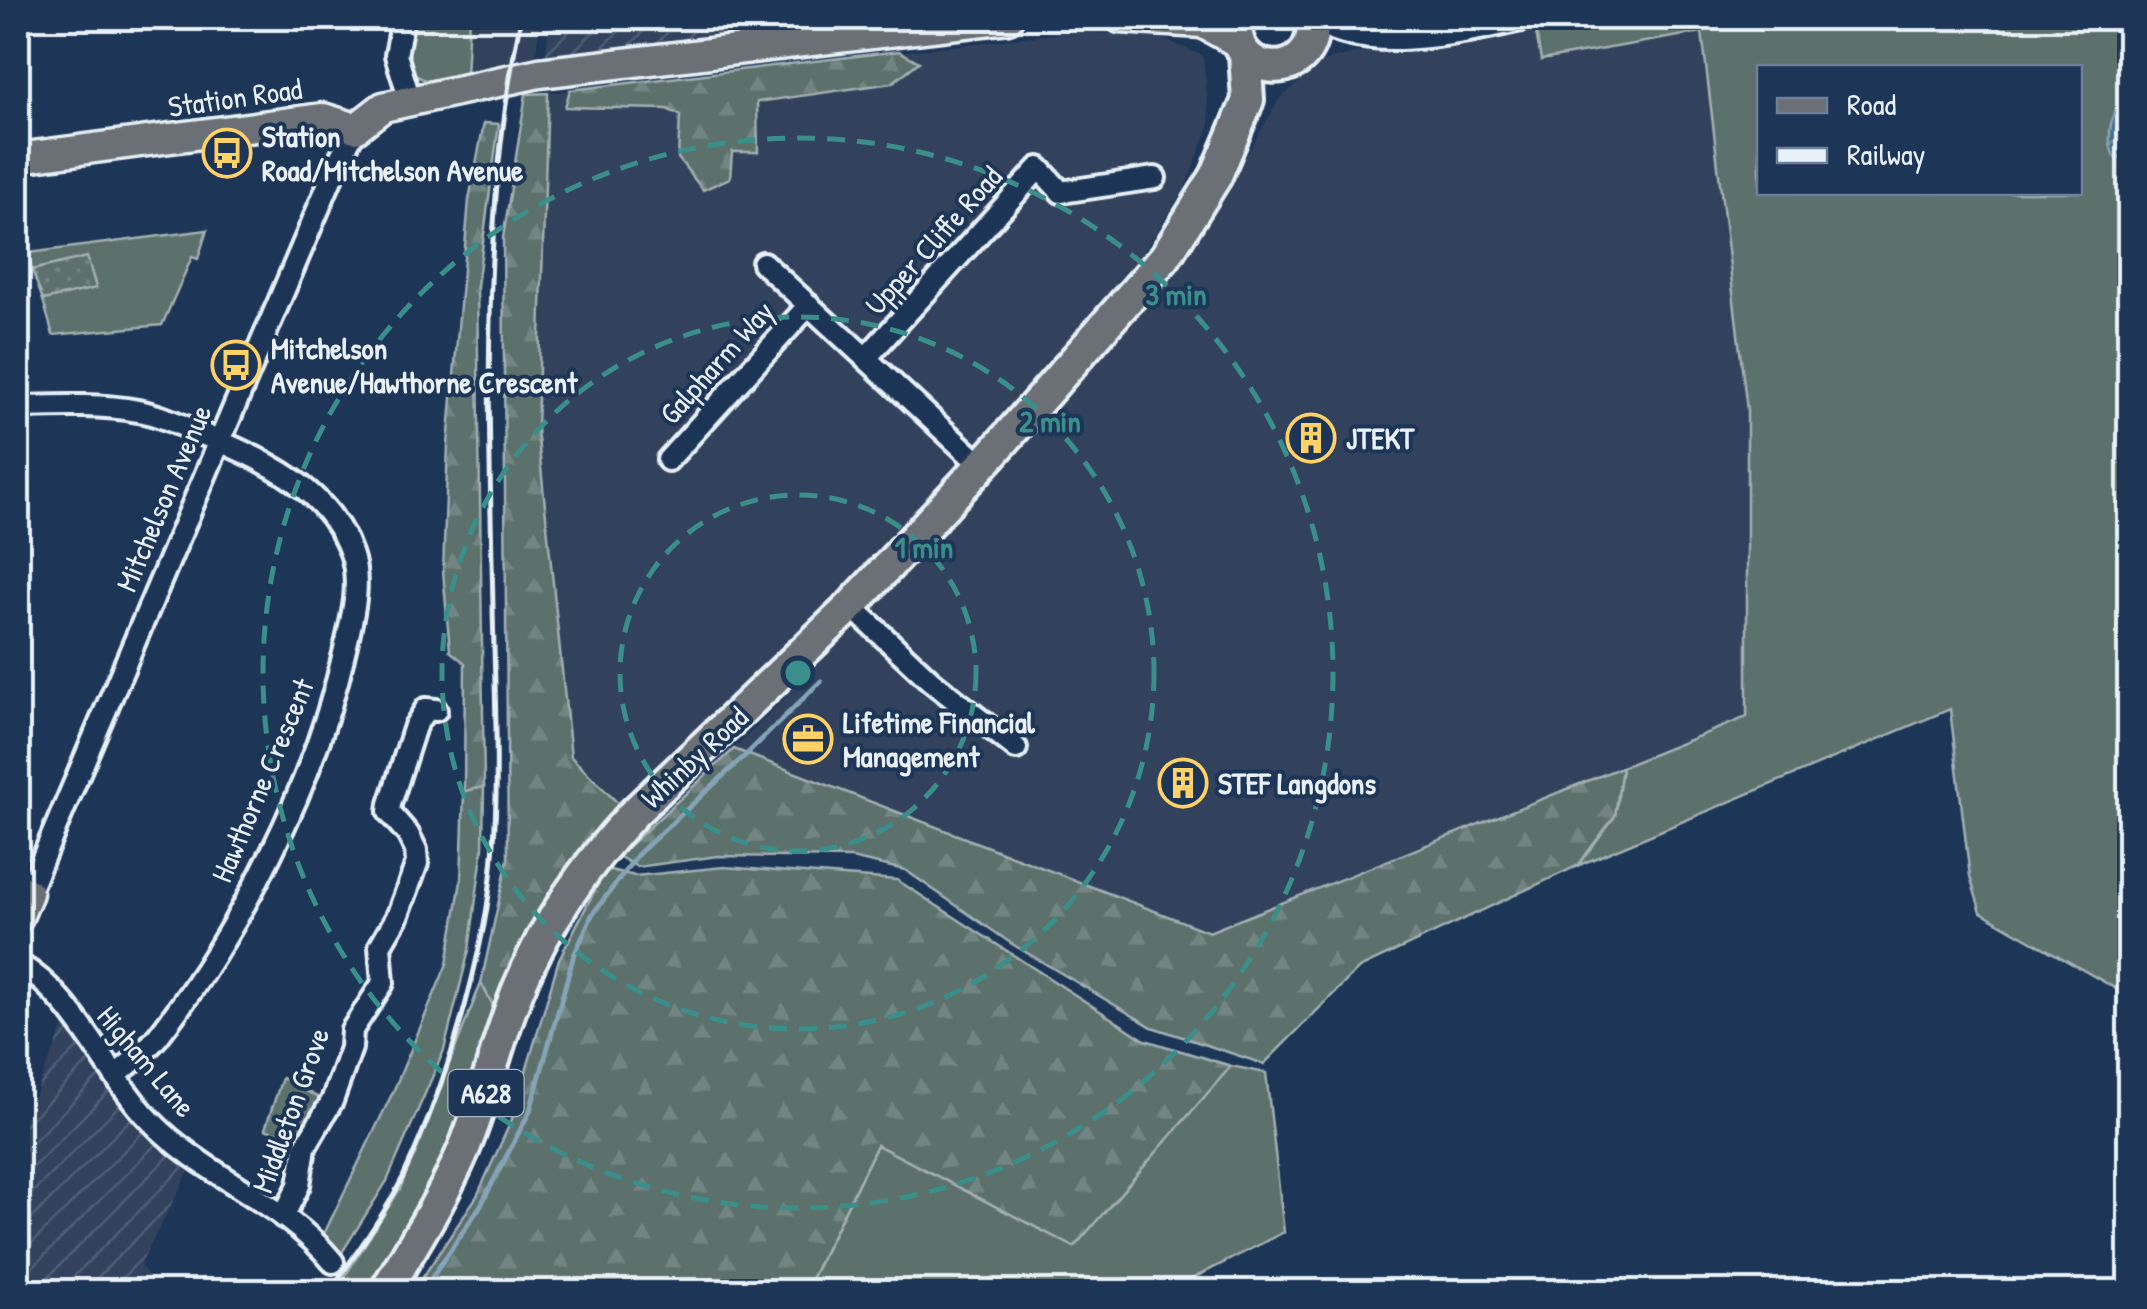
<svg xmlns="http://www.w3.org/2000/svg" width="2147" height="1309" font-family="'Patrick Hand',sans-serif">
<defs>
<pattern id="industrial-furrows" width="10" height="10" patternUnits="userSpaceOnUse" patternTransform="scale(2.5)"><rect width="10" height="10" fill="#30425c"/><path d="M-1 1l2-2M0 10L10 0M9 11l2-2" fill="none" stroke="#4e5e74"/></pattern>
<pattern id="forest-firs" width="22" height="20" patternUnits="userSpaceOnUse" patternTransform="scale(2.5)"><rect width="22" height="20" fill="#5c706c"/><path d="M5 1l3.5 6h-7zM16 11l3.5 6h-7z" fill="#738582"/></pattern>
<pattern id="park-dots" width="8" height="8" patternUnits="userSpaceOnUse" patternTransform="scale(2.5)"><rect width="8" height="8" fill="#5c706c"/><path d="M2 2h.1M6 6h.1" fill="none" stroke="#738582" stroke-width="1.8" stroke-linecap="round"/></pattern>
<pattern id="water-waves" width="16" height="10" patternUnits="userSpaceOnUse" patternTransform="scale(2.5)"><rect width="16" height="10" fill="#45708c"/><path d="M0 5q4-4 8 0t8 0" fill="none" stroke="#60859d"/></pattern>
</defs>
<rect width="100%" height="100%" fill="#1d3557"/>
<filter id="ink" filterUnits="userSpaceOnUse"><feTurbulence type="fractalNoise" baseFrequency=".01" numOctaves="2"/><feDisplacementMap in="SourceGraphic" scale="20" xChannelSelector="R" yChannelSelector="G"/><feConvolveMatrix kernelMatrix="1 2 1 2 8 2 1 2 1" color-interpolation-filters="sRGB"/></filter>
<g filter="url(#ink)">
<path fill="#30425c" d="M469 18H540L535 62 466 78Z
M1612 18 1702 31 1747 410V717L1209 932 734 749 887 594 1165 283 1205 226 1280 98 1324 61 1354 53 1460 47Z
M1071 32 1155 35 1203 56 1210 124 1185 188 1127 277 969 454 837 593 622 807 571 757 537 429 548 93Z"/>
<path fill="url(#industrial-furrows)" d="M550 18H890L545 60Z
M69 1013 192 1165 140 1265 160 1291H35L18 1266V1137Z"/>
<path fill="#5c706c" stroke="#a2b0b2" stroke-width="2.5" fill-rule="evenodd" d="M413 18H469L466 75 430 82 416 76C405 57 408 37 413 18Z
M1612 18H2129V996L1981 912 1970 877 1950 709 1577 866 1615 816 1622 767 1747 717V410L1702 32 1541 60 1536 32ZM1760 68H2080V192H1760Z
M207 230 198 259 192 257 162 325 53 335 43 300 96 287 87 258 32 270 28 253Z
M484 787 483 847 469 950 444 1050 387 1181 336 1262 321 1240 393 1092 447 964 461 881 464 791Z
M481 983 495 1009 463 1121 416 1214 367 1291 335 1292 400 1189Z
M1231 1066 1266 1073 1284 1232 1168 1291 805 1292 877 1145 1074 1247Z
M282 1078 319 1098 296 1140 265 1129Z"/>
<path fill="url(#forest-firs)" stroke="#a2b0b2" stroke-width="2.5" d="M899 51 919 62 892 83 757 102 758 152H732L730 178 703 190 678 158 680 115 667 109 565 107 570 90Z
M548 93 537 429 571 757 622 807 559 880 524 942 495 1009 481 983 508 859 503 238 526 94Z
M484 123 499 124 477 286 484 787 464 791 465 663 450 651 443 571 448 445 469 200Z
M734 749 1209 932 1622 767 1615 816 1577 866 1359 968 1264 1064 1152 1027 1012 944 905 870 851 858 718 856 637 867 618 856Z
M724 867 897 880 1145 1040 1231 1066 1074 1247 877 1145 805 1291 413 1292 477 1196 512 1119 559 959 606 869 635 876Z"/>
<path fill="url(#park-dots)" stroke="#a2b0b2" stroke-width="2.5" d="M87 257 96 288 43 300 32 270Z"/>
<path fill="url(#water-waves)" stroke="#86a4b7" stroke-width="2.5" d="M2125 88 2129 90V128L2125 156 2115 158C2103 138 2114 107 2125 88Z"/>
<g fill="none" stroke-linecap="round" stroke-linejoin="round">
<path stroke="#86a4b7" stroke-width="5" d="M422 1292 481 1205 530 1111 573 958 592 915 638 854 747 754 821 681"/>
<g stroke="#e8f1f8" stroke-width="28">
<path id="minor" d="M403 18 396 55 410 100
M1312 18C1366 58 1470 31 1531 18
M763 263 982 466
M866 358 1039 168 1061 192 1155 178
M18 407C57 406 100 404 138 411 163 415 186 428 209 437 266 460 329 490 351 553 362 583 352 619 345 649 316 781 241 929 159 1035 146 1052 130 1063 115 1076
M668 460 809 305
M851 606 931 681 1016 748
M28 893 339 160 356 128
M18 964C75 995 105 1074 151 1121 205 1177 284 1202 333 1262
M283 1217 299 1185 305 1147 332 1101 351 1048 352 1030 383 983 380 946 397 917 417 863 416 850 408 834 389 812 390 804 415 726 426 709 436 710"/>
</g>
<g stroke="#e8f1f8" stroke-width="35">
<path id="major" d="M1120 18 1202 23 1238 43
M18 158 323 118 356 128 383 107 539 73 1008 18
M18 889 28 893 18 917"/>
</g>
<g stroke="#e8f1f8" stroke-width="38">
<path id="highway" d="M1238 18C1225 80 1321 86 1312 18
M385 1292C412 1246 442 1200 463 1151 486 1097 497 1039 520 985 547 921 587 863 634 813L851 606 993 453 1165 257 1216 176 1248 100 1245 54"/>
</g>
<use href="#minor" stroke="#1d3557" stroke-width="20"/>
<use href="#major" stroke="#6a7074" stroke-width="28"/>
<use href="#highway" stroke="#6a7074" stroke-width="30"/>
<path stroke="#e8f1f8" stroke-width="5" d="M329 1292C355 1255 383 1217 403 1177 440 1098 467 1010 484 925 503 824 495 709 493 607 489 410 480 212 521 18"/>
</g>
</g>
<g fill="none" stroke="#3a8f8a" stroke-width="5" stroke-dasharray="18 12">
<circle cx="798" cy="673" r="178"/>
<circle cx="798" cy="673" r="356"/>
<circle cx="798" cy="673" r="535"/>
</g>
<defs>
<g id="bus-ring" transform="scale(2.5)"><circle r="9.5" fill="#1d3557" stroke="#ffd166" stroke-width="1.5"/><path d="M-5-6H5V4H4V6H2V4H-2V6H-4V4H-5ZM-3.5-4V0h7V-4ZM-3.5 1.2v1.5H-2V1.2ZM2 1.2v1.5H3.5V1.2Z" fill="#ffd166"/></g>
<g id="building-ring" transform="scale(2.5)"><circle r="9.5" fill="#1d3557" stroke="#ffd166" stroke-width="1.5"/><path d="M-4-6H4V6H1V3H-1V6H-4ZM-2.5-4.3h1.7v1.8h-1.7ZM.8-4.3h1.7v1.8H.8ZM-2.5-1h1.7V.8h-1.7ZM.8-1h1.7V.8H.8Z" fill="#ffd166"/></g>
<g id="office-ring" transform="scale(2.5)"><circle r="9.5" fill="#1d3557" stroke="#ffd166" stroke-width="1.5"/><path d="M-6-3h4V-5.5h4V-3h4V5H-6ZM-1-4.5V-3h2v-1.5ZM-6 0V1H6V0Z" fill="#ffd166"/></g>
</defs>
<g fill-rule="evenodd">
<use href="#bus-ring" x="227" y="153"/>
<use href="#bus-ring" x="236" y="365"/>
<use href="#building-ring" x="1311" y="438"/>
<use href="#office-ring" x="808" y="739"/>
<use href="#building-ring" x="1183" y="783"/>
</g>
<g text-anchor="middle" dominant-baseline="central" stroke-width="8" stroke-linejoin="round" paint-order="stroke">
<rect fill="#1d3557" stroke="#abb9c8" stroke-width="2.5" x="448.5" y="1070" width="75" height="46" rx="8"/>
<g font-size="28" font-weight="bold" fill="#e8f1f8">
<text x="486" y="1093">A628</text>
</g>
<g font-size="30" fill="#e8f1f8" stroke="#1d3557">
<text transform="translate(235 97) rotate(-8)">Station Road</text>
<text transform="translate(933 240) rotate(-48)">Upper Cliffe Road</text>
<text transform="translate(716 362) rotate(-48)">Galpharm Way</text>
<text transform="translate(163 498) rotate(-67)">Mitchelson Avenue</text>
<text transform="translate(694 757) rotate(-43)">Whinby Road</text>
<text transform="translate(262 780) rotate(-67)">Hawthorne Crescent</text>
<text transform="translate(147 1061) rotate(50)">Higham Lane</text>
<text transform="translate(290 1110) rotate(-70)">Middleton Grove</text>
</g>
<g font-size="30" font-weight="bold" fill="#e8f1f8" stroke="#1d3557" text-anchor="start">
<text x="262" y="136">Station<tspan x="262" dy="34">Road/Mitchelson Avenue</tspan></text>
<text x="271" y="348">Mitchelson<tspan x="271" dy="34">Avenue/Hawthorne Crescent</tspan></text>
<text x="1346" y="438">JTEKT</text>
<text x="843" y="722">Lifetime Financial<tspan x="843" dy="34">Management</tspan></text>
<text x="1218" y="783">STEF Langdons</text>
</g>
</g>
<circle cx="798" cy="673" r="15" fill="#3a8f8a" stroke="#1d3557" stroke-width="5"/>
<g font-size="30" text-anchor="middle" font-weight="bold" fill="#3a8f8a" stroke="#1d3557" stroke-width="8" stroke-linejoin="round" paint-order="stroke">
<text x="1176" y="305">3 min</text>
<text x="1050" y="432">2 min</text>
<text x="924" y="558">1 min</text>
</g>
<rect width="2147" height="1309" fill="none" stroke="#1d3557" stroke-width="60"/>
<rect x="30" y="30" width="2087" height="1249" fill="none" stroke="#e8f1f8" stroke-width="4" filter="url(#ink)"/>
<rect x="1757" y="65" width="325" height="130" fill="#1d3557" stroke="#6e8097" stroke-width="2.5"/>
<rect x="1777" y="98" width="50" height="15" fill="#6a7074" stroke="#6e8097" stroke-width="2.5"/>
<text x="1847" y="115" font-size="30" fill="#e8f1f8">Road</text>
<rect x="1777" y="148" width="50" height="15" fill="#e8f1f8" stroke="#6e8097" stroke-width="2.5"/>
<text x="1847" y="165" font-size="30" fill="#e8f1f8">Railway</text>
</svg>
